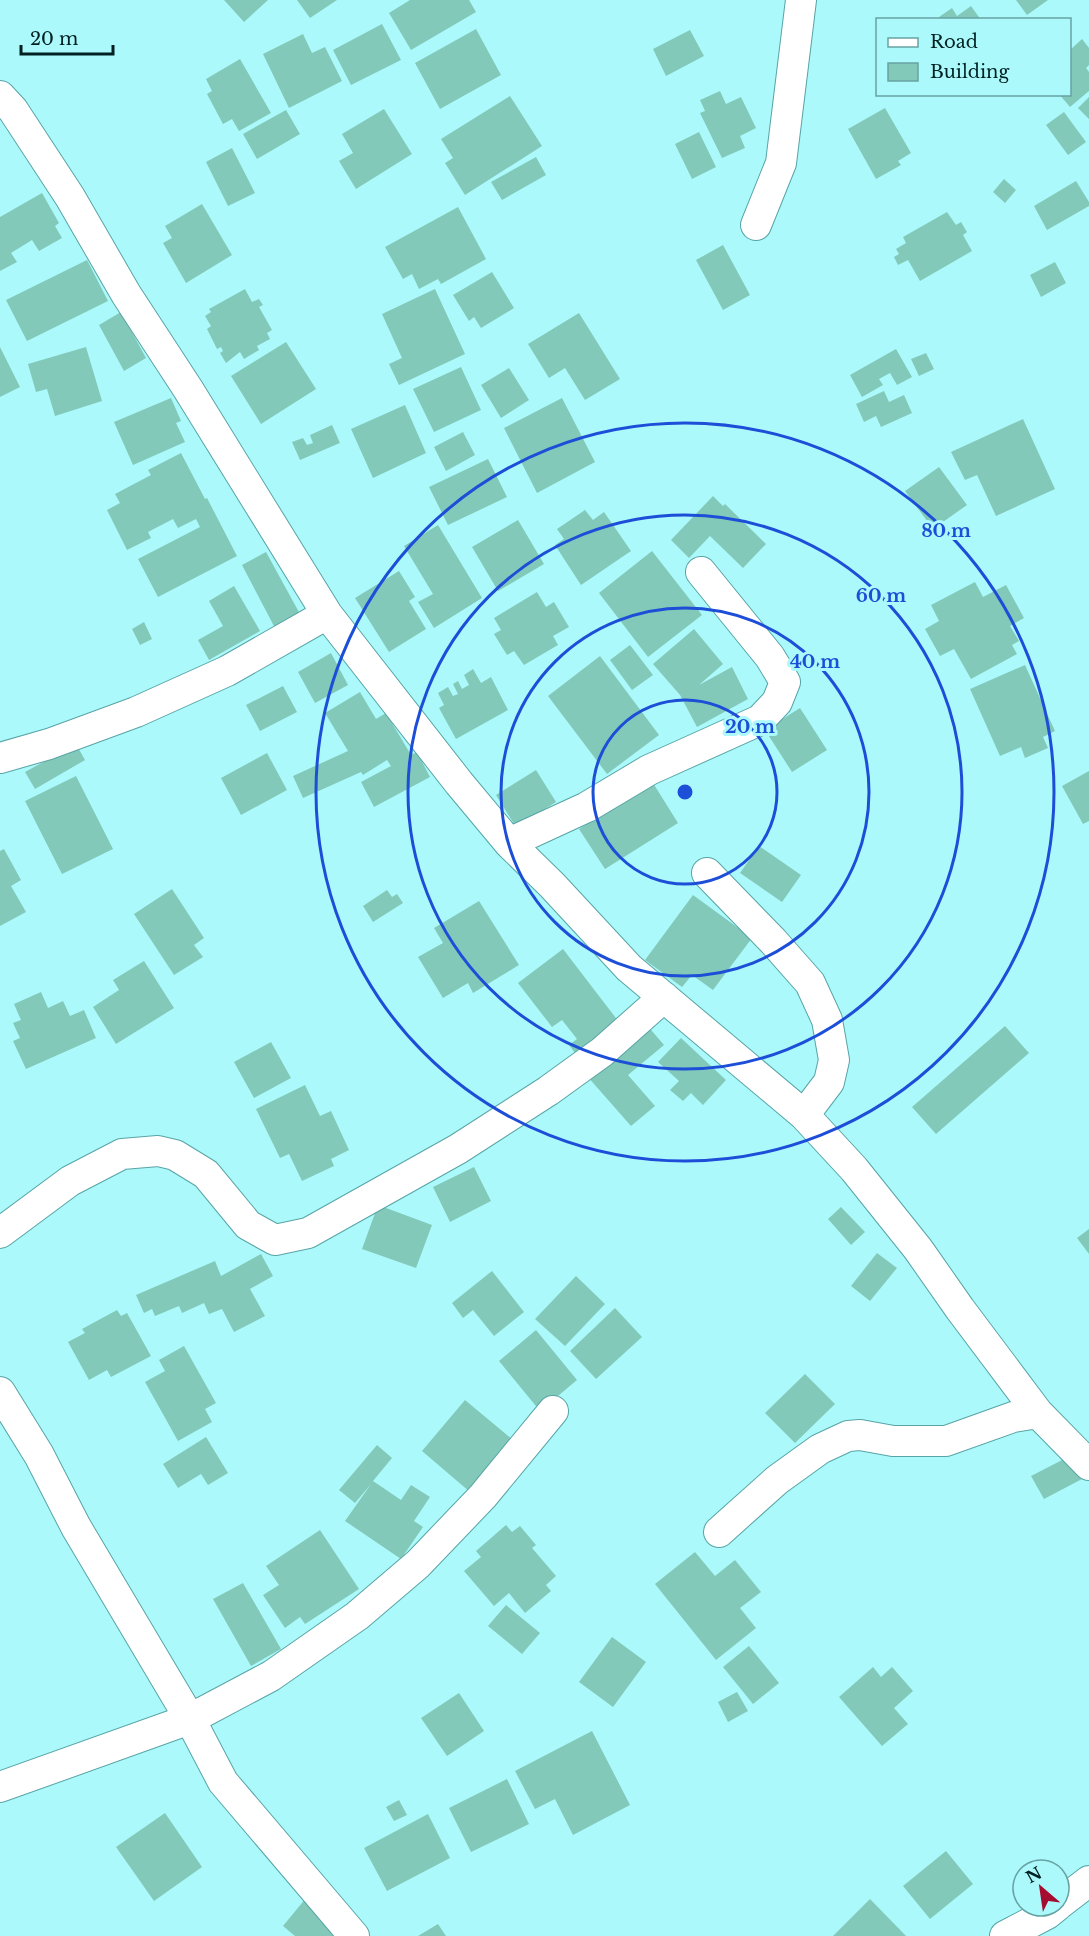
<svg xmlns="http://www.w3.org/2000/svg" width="1089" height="1936" font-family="'Libre Baskerville',serif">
<rect width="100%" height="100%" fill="#acf9fb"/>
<path fill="#82c9b9" d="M224 0H268L244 22Z
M297 0H337L310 18Z
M410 0H469L476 12 411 50 389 13Z
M1016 0H1048L1027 15Z
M971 6 981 20H940L939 17 952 8 957 16Z
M382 24 401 60 351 85 333 50Z
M476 29 501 75 440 109 415 63Z
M690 30 704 56 666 76 653 49Z
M303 34 312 53 325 47 342 81 289 108 263 54Z
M1082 39 1089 48V65L1086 68 1089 72V91L1070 107 1059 94H1070V50Z
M240 59 271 113 239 131 232 119 223 124 207 94 212 91 206 79Z
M720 91 726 104 741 97 756 128 740 136 745 148 722 158 700 113 705 111 700 100Z
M510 96 542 146 465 195 445 163 453 158 441 139Z
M1089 97V119L1078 108Z
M885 108 911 153 898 161 901 165 876 179 848 129Z
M384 109 412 154 356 189 339 161 353 153 342 134Z
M286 110 300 134 257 159 243 134Z
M1064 112 1086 142 1068 155 1046 125Z
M699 132 716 167 692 179 675 144Z
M232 148 255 193 228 206 206 162Z
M536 157 546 175 502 200 491 182Z
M1004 179 1016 190 1005 203 993 192Z
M1076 181 1089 202V206L1047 230 1034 206Z
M42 193 59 223 55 226 62 238 39 251 32 240 11 253 17 262 0 271V217Z
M202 204 232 255 186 283 163 243 172 238 165 226Z
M458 207 486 259 441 284 438 279 419 289 412 274 403 279 385 247Z
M947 212 956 225 961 222 967 232 963 235 972 251 920 281 908 260 898 265 894 257 899 254 896 249 906 243 903 237Z
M723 245 750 295 723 310 696 260Z
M87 260 108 301 27 341 6 300Z
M1055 262 1066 283 1041 297 1030 275Z
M492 272 514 308 481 328 474 317 469 321 453 295Z
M245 289 252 302 259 299 263 305 259 307 272 330 267 333 270 339 257 346 259 350 244 359 240 352 226 363 220 353 223 351 221 347 217 349 207 329 211 326 205 316 211 312 209 309Z
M435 289 465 354 399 385 389 364 402 358 382 314Z
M121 312 146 358 124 371 99 325Z
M579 313 620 379 585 400 565 368 549 378 528 344Z
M286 342 316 389 261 424 231 376Z
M0 347 20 387 0 397Z
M86 347 102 401 55 416 47 389 36 392 28 364Z
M896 349 912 377 897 385 890 373 879 379 883 385 862 397 850 375Z
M926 353 934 369 919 376 911 359Z
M461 367 481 410 434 432 413 389Z
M509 368 529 400 501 418 481 385Z
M884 391 889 402 904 395 912 413 881 427 876 416 864 422 856 404Z
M171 398 181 421 176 423 185 442 133 465 114 422Z
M562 398 595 462 537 493 504 428Z
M405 405 426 453 373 478 351 429Z
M1023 419 1055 489 996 516 977 475 965 480 951 452Z
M332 425 340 443 300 460 292 442 303 438 307 445 313 443 310 435Z
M463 432 475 455 446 471 434 447Z
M181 453 205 499 207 498 237 556 158 597 138 559 200 527 196 519 178 528 173 519 148 532 151 538 127 550 107 510 120 503 115 494 151 475 148 470Z
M488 459 507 497 448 525 429 487Z
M939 467 967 505 933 529 905 491Z
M713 496 723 506 725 504 766 544 743 568 710 536 689 558 671 540Z
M585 510 593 520 604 512 631 551 581 585 555 545 564 539 557 529Z
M518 520 544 564 498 591 472 547Z
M438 525 482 598 434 628 418 602 433 594 404 546Z
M652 551 702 615 648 657 599 593Z
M266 552 300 614 275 628 242 565Z
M399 571 415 597 409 601 426 629 389 652 355 598Z
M975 582 983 597 1006 585 1024 618 1010 626 1019 641 1012 645 1017 654 971 679 954 649 940 656 925 629 939 621 931 605Z
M234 586 260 631 209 660 198 640 223 626 209 601Z
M537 592 546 607 554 602 569 627 553 636 558 645 524 665 514 651 507 655 494 634 501 630 494 618Z
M144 622 152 639 140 645 132 629Z
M694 629 723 664 699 685 732 667 748 699 697 727 680 695 653 664Z
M630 645 653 675 632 690 610 660Z
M331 653 348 685 315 703 298 672Z
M600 656 659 735 607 774 548 696Z
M1025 665 1055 731 1043 737 1048 748 1025 758 1021 747 1000 756 970 689Z
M473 669 481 683 491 677 508 710 456 739 439 708 444 705 438 693 448 687 453 696 458 694 453 684 458 681 462 689 469 685 464 675Z
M283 686 297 712 260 731 246 705Z
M360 692 376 719 386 713 411 755 417 752 430 777 374 807 361 782 391 766 387 760 363 775 361 772 303 798 293 776 348 751 325 713Z
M800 708 827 750 792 772 765 730Z
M76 744 85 760 35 789 25 772Z
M267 753 287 790 241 815 221 778Z
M536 770 556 802 516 827 496 795Z
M1089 771V821L1083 824 1062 786Z
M76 776 113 849 62 874 25 801Z
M653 783 678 823 605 869 579 829Z
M759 846 801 875 782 902 740 873Z
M4 849 21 880 11 886 26 912 0 926V851Z
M172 889 204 938 194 945 203 957 174 975 134 914Z
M387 890 392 897 397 894 403 903 373 922 363 906Z
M693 895 752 938 713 990 692 975 682 987 645 960Z
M479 901 519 965 473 993 468 983 443 998 418 957 443 943 434 928Z
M563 949 622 1026 579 1058 569 1045 577 1039 562 1020 552 1027 518 983Z
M144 961 174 1008 116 1044 93 1007 119 990 113 980Z
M41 992 48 1008 63 1001 70 1016 84 1010 96 1038 26 1069 13 1041 20 1038 13 1023 21 1020 14 1004Z
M646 1024 664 1045 628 1075 655 1106 631 1126 587 1076Z
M1005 1026 1029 1053 936 1134 912 1107Z
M681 1038 726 1080 703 1105 691 1093 683 1101 670 1090 679 1081 658 1062Z
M271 1042 291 1078 254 1098 234 1062Z
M305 1085 320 1116 331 1111 349 1150 331 1159 334 1166 302 1181 289 1154 280 1158 256 1109Z
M474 1167 491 1201 450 1222 433 1187Z
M378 1205 432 1225 416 1268 362 1249Z
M841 1207 865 1232 851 1245 828 1219Z
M1089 1229V1254L1077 1238Z
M877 1253 897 1268 870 1301 851 1286Z
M261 1254 273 1276 250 1289 265 1316 234 1332 222 1309 209 1314 204 1303 182 1313 179 1306 155 1316 152 1309 144 1313 136 1295 215 1261 221 1276Z
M492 1271 524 1312 494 1336 473 1310 463 1318 452 1303Z
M576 1276 605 1304 565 1346 535 1319Z
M615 1308 642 1337 596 1379 570 1351Z
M117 1310 121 1316 127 1313 151 1356 111 1377 107 1370 89 1380 68 1342 85 1333 82 1329Z
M536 1330 577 1380 540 1411 499 1361Z
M184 1346 216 1403 205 1409 212 1422 178 1441 145 1382 165 1371 159 1360Z
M805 1374 835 1404 795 1443 765 1413Z
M465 1400 513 1440 470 1492 422 1451Z
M206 1437 228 1473 208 1485 201 1474 178 1488 163 1464Z
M377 1445 392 1458 373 1481 401 1500 411 1485 430 1497 414 1521 423 1527 401 1559 345 1521 371 1484 355 1503 339 1490Z
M1070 1456 1082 1479 1044 1499 1031 1476Z
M506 1525 512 1532 520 1526 536 1545 532 1548 556 1576 546 1585 551 1591 525 1613 509 1593 494 1606 464 1571 481 1557 476 1551Z
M320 1530 359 1589 305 1624 300 1617 285 1628 263 1595 279 1585 266 1566Z
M695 1552 715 1576 735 1560 761 1592 740 1608 756 1628 716 1660 655 1584Z
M243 1583 281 1649 251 1666 213 1599Z
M506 1605 540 1633 522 1654 488 1626Z
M612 1637 646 1662 613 1707 579 1682Z
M749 1646 779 1683 753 1704 723 1667Z
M873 1667 881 1677 892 1667 913 1691 894 1708 908 1724 882 1746 839 1697Z
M737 1692 748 1711 728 1722 718 1702Z
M459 1693 484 1731 447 1756 421 1718Z
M592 1731 630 1805 573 1835 555 1799 535 1809 515 1771Z
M507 1779 529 1824 471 1852 449 1808Z
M399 1800 407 1815 394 1821 386 1807Z
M165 1813 202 1867 154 1901 116 1847Z
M428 1814 450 1858 387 1891 364 1848Z
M946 1851 973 1884 930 1919 903 1886Z
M306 1898 340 1936H295L283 1926Z
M870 1899 906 1936H833Z
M438 1924 446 1936H418Z"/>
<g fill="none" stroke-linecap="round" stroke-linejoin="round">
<g stroke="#58a4a6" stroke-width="32">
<path id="street" d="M0 96 13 110 70 197 126 294 188 389 327 614 459 783 509 843 552 885 629 968 804 1115 854 1169 918 1249 960 1309 1038 1413 1089 1465
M756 225 781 163 801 0
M0 758 49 744 136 712 227 671 327 614
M509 843 587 807 649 770 760 720 777 702 785 682 770 657 701 572
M707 873 773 941 810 983 827 1020 834 1060 829 1082 804 1115
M0 1233 70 1181 122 1154 158 1151 175 1155 206 1174 248 1225 275 1240 308 1233 458 1149 548 1091 602 1052 664 997
M0 1392 39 1455 76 1527 190 1719 223 1782 354 1936
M719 1532 777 1480 820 1449 848 1436 860 1435 893 1441H946L1013 1417 1038 1413
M0 1787 190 1719 271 1676 357 1616 418 1564 483 1496 553 1411
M1059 1904 1089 1881
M1005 1936 1047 1914 1057 1906"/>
</g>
<use href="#street" stroke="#fff" stroke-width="30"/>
</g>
<g fill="none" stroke="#1d4ed8" stroke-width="3">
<circle cx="685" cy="792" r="92"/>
<circle cx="685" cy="792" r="184"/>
<circle cx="685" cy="792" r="277"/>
<circle cx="685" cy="792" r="369"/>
</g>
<circle cx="685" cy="792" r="9" fill="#1d4ed8" stroke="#acf9fb" stroke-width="3"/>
<g font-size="18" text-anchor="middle" font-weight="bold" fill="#1d4ed8" stroke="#acf9fb" stroke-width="6" stroke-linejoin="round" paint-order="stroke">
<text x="946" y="537">80 m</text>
<text x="881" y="602">60 m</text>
<text x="815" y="668">40 m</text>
<text x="750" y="733">20 m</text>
</g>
<rect x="876" y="18" width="195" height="78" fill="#acf9fb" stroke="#67a2a4" stroke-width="1.5"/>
<rect x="888" y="38" width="30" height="9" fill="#ffffff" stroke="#67a2a4" stroke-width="1.5"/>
<text x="930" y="48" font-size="18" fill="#002021">Road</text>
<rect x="888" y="63" width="30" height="18" fill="#82c9b9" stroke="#67a2a4" stroke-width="1.5"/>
<text x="930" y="78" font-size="18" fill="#002021">Building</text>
<g transform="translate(1041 1888) rotate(331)"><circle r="28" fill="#acf9fb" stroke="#67a2a4" stroke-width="1.5"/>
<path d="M0-4.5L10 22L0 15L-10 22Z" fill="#a60b30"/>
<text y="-9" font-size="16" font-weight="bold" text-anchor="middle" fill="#002021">N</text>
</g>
<path d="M21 45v9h92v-9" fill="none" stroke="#002021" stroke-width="3"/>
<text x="30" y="45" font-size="18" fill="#002021" stroke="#acf9fb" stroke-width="4.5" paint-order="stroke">20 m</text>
</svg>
